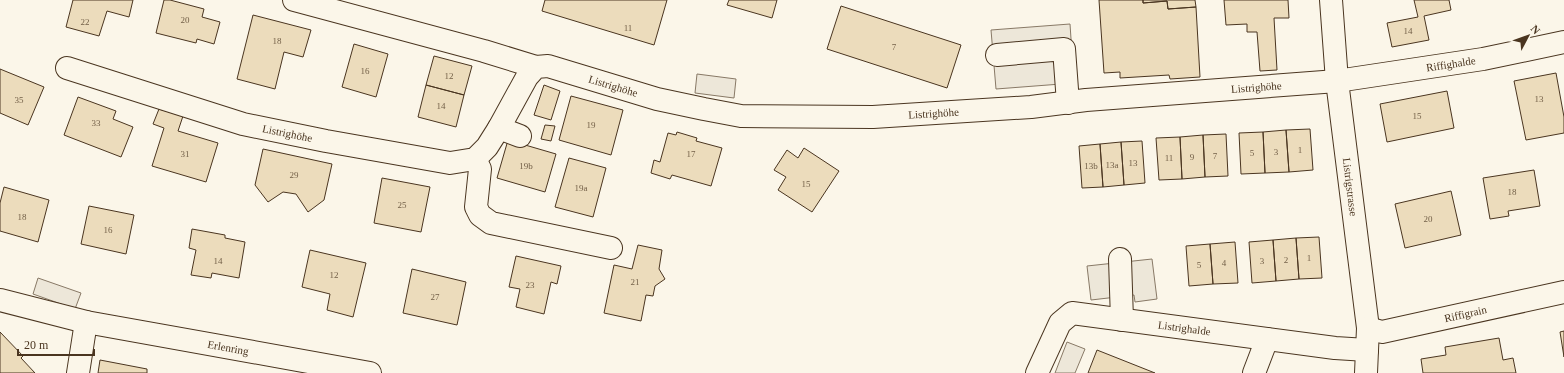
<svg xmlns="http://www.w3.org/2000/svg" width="1564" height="373" font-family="'Times New Roman',serif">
<rect width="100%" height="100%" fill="#fbf6e9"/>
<path fill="#ede7d9" stroke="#887966" d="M1070 24 1074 83 996 89 991 30Z
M697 74 736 79 734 98 695 93Z
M1152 259 1157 299 1135 302 1134 295 1091 300 1087 266Z
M38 278 81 293 75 309 33 294Z
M1067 342 1085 349 1075 373H1055Z"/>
<path fill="#ecdcbc" stroke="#4a3520" d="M73 0H133L129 17 107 11 99 36 66 27Z
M164 0H170L204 9 202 17 220 22 214 44 197 39 196 43 156 33Z
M545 0H667L654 45 542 11Z
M729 0H777L772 18 727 5Z
M1099 0H1143V3L1167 1 1168 9 1196 7 1200 77 1170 79 1169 75 1120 78V72L1104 73Z
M1143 0H1195L1196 7 1168 9 1167 1 1143 3Z
M1224 0H1288L1289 18H1274L1277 70 1260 71 1257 32H1247V24L1226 25Z
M1414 0H1449L1451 10 1424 16 1429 40 1392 47 1387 23 1418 17Z
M841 6 961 45 947 88 827 49Z
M253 15 311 30 303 57 284 52 275 89 237 79Z
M354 44 388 54 376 97 342 87Z
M434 56 472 66 464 95 426 85Z
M0 69 44 87 28 125 0 113Z
M1556 73 1564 117V133L1526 140 1514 81Z
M426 85 464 95 456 127 418 117Z
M544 85 560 91 551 120 534 115Z
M1447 91 1454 128 1387 142 1380 104Z
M571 96 623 110 611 155 559 140Z
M78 97 116 111 113 119 133 127 121 157 64 135Z
M159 109 183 116 178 131 218 143 206 182 152 166 164 128 153 124Z
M545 125 555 126 551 141 541 139Z
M1310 129 1313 170 1289 172 1286 130Z
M1286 130 1289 172 1265 173 1263 132Z
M677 132 697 138 696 141 722 148 711 186 672 175 670 179 651 173 654 160 660 162 668 133 676 135Z
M1263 132 1265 173 1241 174 1239 133Z
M1226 134 1228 176 1205 177 1203 135Z
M1203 135 1205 177 1182 179 1180 137Z
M1180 137 1182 179 1159 180 1156 138Z
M508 140 556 154 545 192 497 178Z
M1142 141 1145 183 1124 185 1121 142Z
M1121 142 1124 185 1103 187 1100 144Z
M1100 144 1103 187 1082 188 1079 146Z
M804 148 839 171 812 212 778 190 786 177 774 170 787 150 798 158Z
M263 149 332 164 324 200 308 212 296 194 283 192 268 202 255 185Z
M569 158 606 168 593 217 555 207Z
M1534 170 1540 206 1508 211 1509 216 1490 219 1483 178Z
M382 178 430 187 421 232 374 223Z
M4 187 49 200 38 242 0 231V203Z
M1451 191 1461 235 1405 248 1395 204Z
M89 206 134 215 126 254 81 244Z
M192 229 225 235V238L245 242 239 278 212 273 211 278 191 275 196 250 189 248Z
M1319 237 1322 278 1299 279 1296 238Z
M1296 238 1299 279 1276 281 1273 240Z
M1273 240 1276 281 1252 283 1249 242Z
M1235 242 1238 283 1213 284 1210 244Z
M1210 244 1213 284 1189 286 1186 246Z
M638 245 662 250 659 269 665 279 655 286 653 296 646 295 641 321 604 313 614 265 632 269Z
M310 250 366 263 353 317 327 310 330 294 302 287Z
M516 256 561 266 557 284 551 282 544 314 516 307 520 289 509 287Z
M412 269 466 282 457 325 403 313Z
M1564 331V357L1560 332Z
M0 332 23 356 21 358 35 373H0Z
M1499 338 1503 360 1513 358 1516 373H1423L1421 359 1446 355 1445 347Z
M1097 350 1155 373H1088Z
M100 360 147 369V373H98Z"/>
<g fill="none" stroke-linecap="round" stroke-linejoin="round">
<g stroke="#4a3520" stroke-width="24">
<g id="minor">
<path d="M294 0 484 51 536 67"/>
<path id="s1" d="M1331 0 1337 81 1368 328 1366 373"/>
<path d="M997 55 1064 49 1068 103"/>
<path id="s2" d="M67 68 243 124 326 141 450 163 475 159 487 147 499 128 527 77 536 67 548 66 657 99 704 109 741 116 873 117 1031 107 1086 100 1337 81 1483 59 1564 42"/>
<path d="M499 128 520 136"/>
<path d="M475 159 480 169 476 207 480 215 491 223 611 248"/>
<path d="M1120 259 1122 320"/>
<path d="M0 300 86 322"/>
<path id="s3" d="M1368 328 1382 332 1564 292"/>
<path id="s4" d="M78 373 86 322 370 373"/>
<path id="s5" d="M1037 373 1060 323 1072 313 1335 348 1367 350"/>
<path d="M1254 373 1267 339"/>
</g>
</g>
<use href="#minor" stroke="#fbf6e9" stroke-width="22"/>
</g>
<g text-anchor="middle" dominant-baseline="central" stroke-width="3" stroke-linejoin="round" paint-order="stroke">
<g font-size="9" fill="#725f47">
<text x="185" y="20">20</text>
<text x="85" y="22">22</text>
<text x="628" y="28">11</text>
<text x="1408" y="31">14</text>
<text x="277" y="41">18</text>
<text x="894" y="47">7</text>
<text x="365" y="71">16</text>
<text x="449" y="76">12</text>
<text x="1539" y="99">13</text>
<text x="19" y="100">35</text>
<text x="441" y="106">14</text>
<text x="1417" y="116">15</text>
<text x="96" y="123">33</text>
<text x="591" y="125">19</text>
<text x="1300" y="150">1</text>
<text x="1276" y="152">3</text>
<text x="1252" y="153">5</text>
<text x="185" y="154">31</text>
<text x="691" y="154">17</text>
<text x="1215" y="156">7</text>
<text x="1192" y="157">9</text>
<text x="1169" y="158">11</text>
<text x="1133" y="163">13</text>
<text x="1112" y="165">13a</text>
<text x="526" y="166">19b</text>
<text x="1091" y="166">13b</text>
<text x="294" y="175">29</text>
<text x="806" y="184">15</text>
<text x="581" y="188">19a</text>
<text x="1512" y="192">18</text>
<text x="402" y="205">25</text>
<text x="22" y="217">18</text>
<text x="1428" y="219">20</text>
<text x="108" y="230">16</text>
<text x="1309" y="258">1</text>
<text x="1286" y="260">2</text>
<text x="218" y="261">14</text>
<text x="1262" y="261">3</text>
<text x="1224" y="263">4</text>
<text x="1199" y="265">5</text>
<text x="334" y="275">12</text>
<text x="635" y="282">21</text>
<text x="530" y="285">23</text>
<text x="435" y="297">27</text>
</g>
<g font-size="11" fill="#4a3520" stroke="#fbf6e9">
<text stroke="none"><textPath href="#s2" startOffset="1456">Riffighalde</textPath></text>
<text stroke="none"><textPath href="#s2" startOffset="612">Listrighöhe</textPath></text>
<text stroke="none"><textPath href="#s2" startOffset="1260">Listrighöhe</textPath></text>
<text stroke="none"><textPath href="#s2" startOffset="936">Listrighöhe</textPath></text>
<text stroke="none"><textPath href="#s2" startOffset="230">Listrighöhe</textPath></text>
<text stroke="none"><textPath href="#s1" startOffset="188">Listrigstrasse</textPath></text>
<text stroke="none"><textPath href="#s3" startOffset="100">Riffigrain</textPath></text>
<text stroke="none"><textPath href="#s5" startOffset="184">Listrighalde</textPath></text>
<text stroke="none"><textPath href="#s4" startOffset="196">Erlenring</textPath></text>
</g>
</g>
<g transform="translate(1528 36) rotate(49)" stroke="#fbf6e9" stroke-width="3" paint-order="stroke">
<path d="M0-3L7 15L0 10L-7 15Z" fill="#4a3520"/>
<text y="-6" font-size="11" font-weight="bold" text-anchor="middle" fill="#4a3520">N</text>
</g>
<path d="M18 349v6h76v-6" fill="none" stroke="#4a3520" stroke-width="2"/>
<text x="24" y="349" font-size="12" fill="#4a3520" stroke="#fbf6e9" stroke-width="3" paint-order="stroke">20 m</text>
</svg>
